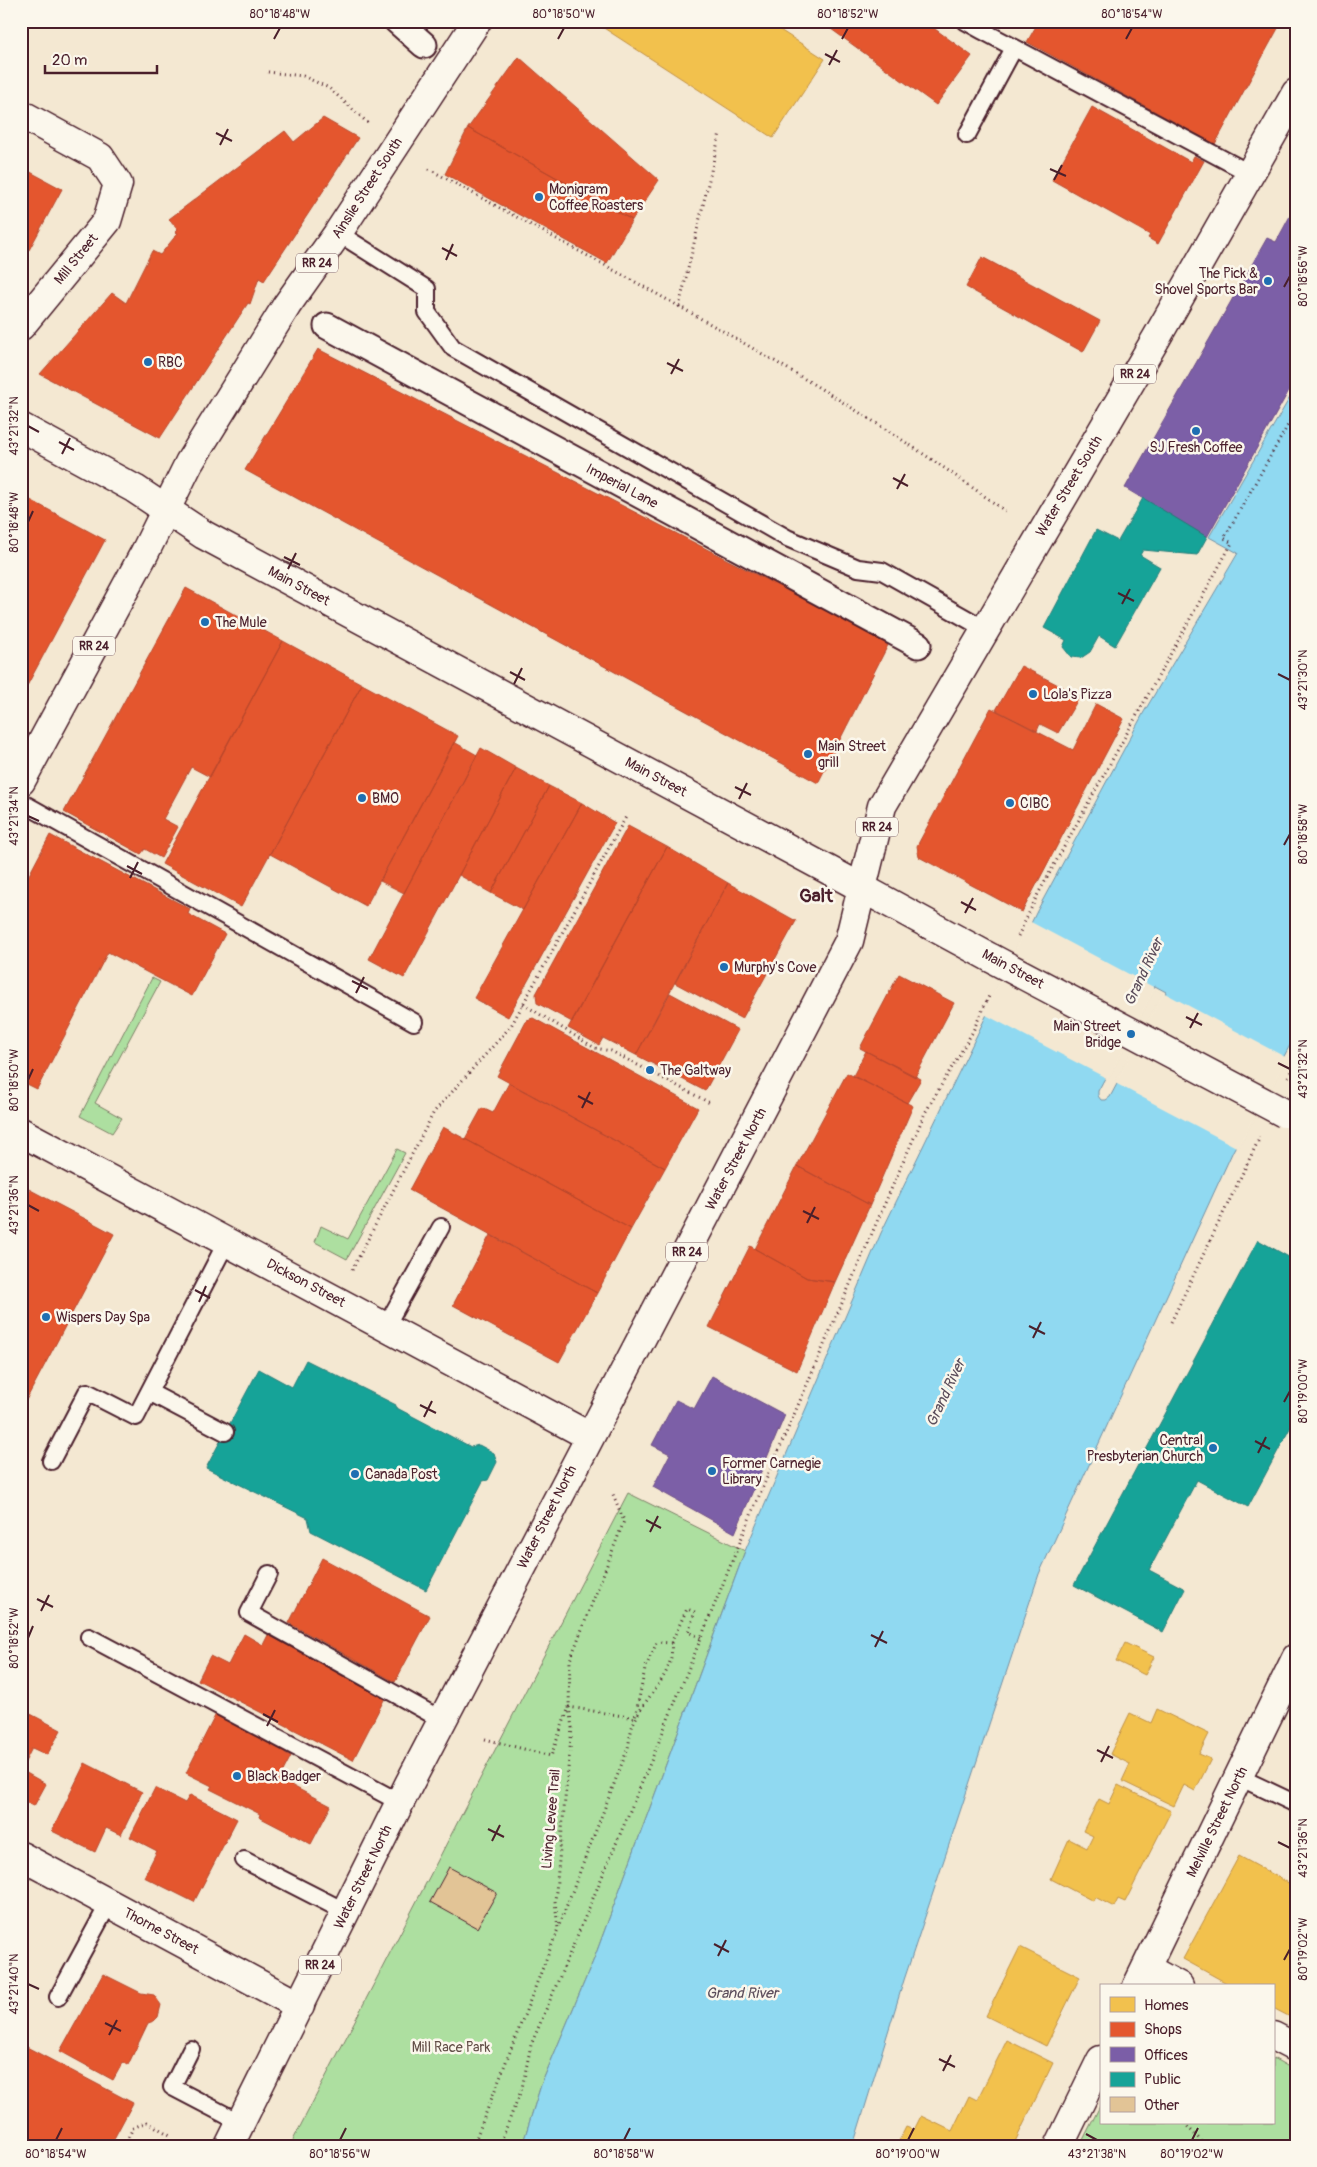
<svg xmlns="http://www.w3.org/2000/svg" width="1317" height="2167" font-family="Pangolin,sans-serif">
<rect width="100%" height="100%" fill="#f4e8d2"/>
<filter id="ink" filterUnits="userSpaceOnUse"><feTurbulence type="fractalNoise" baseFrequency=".02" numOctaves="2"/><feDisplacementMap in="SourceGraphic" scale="10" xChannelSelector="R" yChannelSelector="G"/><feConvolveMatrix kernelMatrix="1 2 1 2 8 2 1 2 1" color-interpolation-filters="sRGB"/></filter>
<g filter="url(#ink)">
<path fill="#addfa0" stroke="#7c7f66" d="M152 978 160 982 95 1103 122 1118 112 1133 80 1116Z
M397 1149 405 1153 347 1259 315 1242 321 1226 348 1239Z
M628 1493 745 1551 594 1959 541 2085 522 2146H290Z
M1273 2058 1296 2071V2146H1080L1101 2104V2123H1273Z"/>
<path fill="#90d9f1" stroke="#748fa2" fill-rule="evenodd" d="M1296 387V1034L1233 1151 1039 1574 904 1980 853 2146H522L541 2085 594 1959 745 1551 881 1233 1037 911 1144 712 1238 553 1209 537ZM1155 986 1166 992 1110 1097 1106 1100H1101L1098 1096V1091Z"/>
<path fill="#f4e8d2" d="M1029 921 1287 1058 1238 1148 1115 1083 1163 993 1155 989 1108 1079 984 1014Z"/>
<path fill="#f2c14e" stroke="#c09044" d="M593 21H766L825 59 773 138Z
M1125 1643 1154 1657 1145 1675 1116 1661Z
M1157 1709 1209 1734 1199 1754 1211 1759 1195 1791 1184 1785 1174 1806 1122 1781 1130 1764 1110 1754 1130 1713 1151 1723Z
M1118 1785 1171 1811 1125 1902 1118 1899 1114 1907 1095 1897 1093 1901 1051 1879 1069 1839 1087 1848 1093 1836 1083 1831 1099 1799 1109 1804Z
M1239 1856 1296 1887V2020L1273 2008V1986H1232L1183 1959Z
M1020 1947 1080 1977 1046 2046 986 2016Z
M1007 2040 1053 2063 1013 2146H906L899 2141 906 2127 914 2130 921 2116 952 2131 969 2096 977 2100Z"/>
<path fill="#e4572e" stroke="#b6462d" d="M820 21H924L972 56 936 105Z
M1039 21H1282L1215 144 1027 42Z
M519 57 659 180 632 220 468 128Z
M1092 107 1191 162 1194 156 1204 161 1158 244 1148 238 1150 235 1052 180Z
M323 118 358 138 264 281 259 278 250 304 248 303 160 438 40 374 112 293 126 303 152 251 160 255 178 233 175 232 178 229 169 219 285 131 294 142Z
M468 128 632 220 607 263 445 174Z
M21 167 62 189 29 250 21 246Z
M982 257 1100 321 1083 352 966 287Z
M318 349 889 643 818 783 245 470Z
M21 495 105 540 21 697Z
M186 588 283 641 210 777 191 767 163 819 178 827 161 858 145 849 141 854 64 812Z
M283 641 362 684 241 907 162 864Z
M1021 666 1080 696 1058 733 1040 724 1037 731 996 710Z
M362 684 458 736 366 906 270 854Z
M1096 704 1124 719 1022 912 919 857 917 846 991 708 1073 750Z
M454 742 477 755 404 893 380 881Z
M481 748 516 768 404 978 369 959Z
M516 768 549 786 491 893 459 875Z
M549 786 582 803 523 910 491 893Z
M582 803 615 823 508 1017 474 998Z
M628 826 667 847 572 1022 537 1003 536 994Z
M50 835 190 909 188 914 225 934 192 996 108 952 37 1089 21 1081V890Z
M667 847 728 883 636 1055 603 1038 599 1045 568 1028Z
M728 883 796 921 742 1019 675 983Z
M899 974 954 1003 915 1077 860 1048Z
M670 993 738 1030 705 1091 636 1055Z
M533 1018 698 1108 665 1168 497 1076 527 1020Z
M866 1051 921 1079 907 1103 853 1076Z
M847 1073 913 1106 870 1205 797 1166Z
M509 1083 665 1168 631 1229 465 1139 482 1108 493 1113Z
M443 1127 631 1229 597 1293 409 1190Z
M797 1166 870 1205 835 1282 807 1278 755 1249Z
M21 1185 114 1234 25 1402 21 1400Z
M490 1235 597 1293 559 1362 453 1305Z
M750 1246 807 1278 835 1282 797 1371 709 1327Z
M322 1558 430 1616 395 1682 289 1623Z
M244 1634 263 1645 268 1635 386 1696 353 1760 198 1680 210 1656 228 1665Z
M21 1709 61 1730 47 1755 32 1748 21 1770Z
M217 1712 286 1750 285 1753 291 1756 279 1779 331 1806 311 1844 259 1817 260 1814 210 1789 212 1786 186 1773Z
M85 1763 142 1792 121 1835 106 1828 95 1852 52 1831Z
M21 1770 46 1784 34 1806 21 1800Z
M155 1788 185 1803 190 1795 237 1819 194 1902 144 1877 157 1851 130 1837Z
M103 1974 141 1993 154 1995 161 2005 158 2017 154 2021 148 2023 128 2065 123 2062 113 2080 60 2051Z
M21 2044 133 2103 110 2146H21Z"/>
<path fill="#7b5ea7" stroke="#6c4b82" d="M1296 205V378L1207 537 1125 488 1267 238 1276 242Z
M712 1376 785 1415 735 1533 653 1487 670 1454 652 1445 676 1400 694 1409Z"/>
<path fill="#17a398" stroke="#267b77" d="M1143 498 1207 537 1197 555 1143 550 1140 555 1160 567 1115 646 1099 636 1090 652 1081 658 1071 657 1063 647 1066 640 1044 628 1096 530 1118 541Z
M1258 1240 1296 1261V1417L1248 1507 1197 1480 1149 1570 1185 1589 1163 1632 1074 1585Z
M306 1360 396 1405 395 1407 471 1447 479 1445 494 1453 497 1462 488 1480 483 1481 426 1590 311 1531 308 1518 206 1468 259 1369 292 1387Z"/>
<path fill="#e2c496" stroke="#4a1f2b" d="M449 1867 497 1893 477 1928 430 1902Z"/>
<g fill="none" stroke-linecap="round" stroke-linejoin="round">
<g stroke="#4a1f2b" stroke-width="20">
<path id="service" d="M965 21 983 31
M989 21 983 31 1249 173
M967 135 1014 48
M338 233 427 289V312L453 348 787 538 858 568 882 571 985 629
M21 802 414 1022
M386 1326 441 1227
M149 1392 225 1432
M51 1461 87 1392 136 1417 227 1241
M269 1574 249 1613 442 1720
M89 1637 399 1802
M1239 1777 1296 1804
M244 1860 346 1912
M58 1997 109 1903
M191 2049 172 2087 241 2123"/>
</g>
<g stroke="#4a1f2b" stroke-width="29">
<path id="pedestrian" d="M397 21 424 45
M327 326 918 645"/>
</g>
<g stroke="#4a1f2b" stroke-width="31">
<path id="minor" d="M21 114 100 157 118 184 107 221 21 326
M21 1856 300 2006
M1146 1968 1179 1986
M1137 1986 1296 1658
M1273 2036 1296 2048
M1059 2146 1101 2060"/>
</g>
<g stroke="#4a1f2b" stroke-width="31">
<path id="tertiary" d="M862 888 991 958
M21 1132 589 1436"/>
</g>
<g stroke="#4a1f2b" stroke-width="31">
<path id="secondary" d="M21 427 135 489 204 535 862 888"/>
</g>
<g stroke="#4a1f2b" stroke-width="31">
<path id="primary" d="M21 781 145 552 189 463 287 305 338 233 477 21
M229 2146 409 1784 849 941 882 806 1157 337 1296 93"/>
</g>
<path stroke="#4a1f2b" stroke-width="3" stroke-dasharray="1 4" stroke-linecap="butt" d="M268 72 303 76 329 88 369 124
M429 169C624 277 825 379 1005 511
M679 307 720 133
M1018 936 1038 894 1232 543 1224 538 1296 411
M523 1004 595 1048 611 1051 710 1103
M1288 1077 1296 1062
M352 1270 434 1112 511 1026 627 815
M1171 1322 1260 1137
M671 1643 687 1609 695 1612 688 1632 702 1638
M485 1739 551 1756 569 1707 635 1718 645 1669 657 1642 671 1643C676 1673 648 1693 636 1718 631 1726 630 1738 628 1748L558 1928
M1184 2123 1206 2146
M124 2146 133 2128 147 2122 170 2135
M473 2146 558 1929 555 1901 572 1728 569 1707 570 1660 624 1521 612 1492
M499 2146 522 2088 531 2045 651 1761 753 1510 885 1203 925 1113 972 1033 989 996"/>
<use href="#service" stroke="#fbf7ec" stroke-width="16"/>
<use href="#pedestrian" stroke="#fbf7ec" stroke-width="25"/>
<use href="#minor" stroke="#fbf7ec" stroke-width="28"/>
<use href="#tertiary" stroke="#fbf7ec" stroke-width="28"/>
<use href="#secondary" stroke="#fbf7ec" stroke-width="28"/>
<use href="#primary" stroke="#fbf7ec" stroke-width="28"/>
<g stroke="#4a1f2b" stroke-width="31" stroke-linecap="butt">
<path id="tertiary-bridge" d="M991 958 1284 1113"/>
</g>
<use href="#tertiary-bridge" stroke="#fbf7ec" stroke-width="28"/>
</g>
</g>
<path fill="none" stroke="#4a1f2b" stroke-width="2" d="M274 39 280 28M558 39 564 28M842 39 848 28M1126 39 1132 28M825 54 840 62M829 65 837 50M216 133 232 141M220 145 228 129M1050 169 1066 176M1054 180 1062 165M442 248 457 256M446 260 453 244M1284 287 1290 276M667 363 683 371M671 374 679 359M28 426 39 432M59 442 74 450M62 454 70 438M893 478 908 486M897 489 905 474M28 522 33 511M284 557 300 565M288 569 296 553M1118 593 1134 601M1122 604 1130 589M510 672 525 680M1278 674 1290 680M514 684 522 668M735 787 751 795M739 799 747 783M28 816 39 821M1284 845 1290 834M127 866 142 874M130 878 138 862M961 902 976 910M965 913 973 898M352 981 368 989M356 993 364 977M1186 1017 1202 1025M1190 1028 1198 1013M1278 1063 1290 1069M28 1080 33 1069M578 1096 593 1104M582 1108 590 1092M28 1205 39 1211M803 1211 819 1219M807 1223 815 1207M195 1290 210 1298M199 1302 206 1286M1029 1326 1045 1334M1033 1338 1041 1322M1284 1402 1290 1391M420 1405 436 1413M424 1417 432 1401M1255 1441 1270 1449M1258 1453 1266 1437M646 1520 661 1528M650 1532 658 1516M37 1599 53 1607M41 1611 49 1595M871 1635 887 1643M28 1638 33 1626M875 1647 883 1631M263 1714 278 1722M267 1726 275 1710M1097 1750 1113 1758M1101 1762 1109 1746M488 1829 504 1837M492 1841 500 1825M1278 1842 1290 1848M714 1944 729 1952M718 1956 726 1940M1284 1960 1290 1949M28 1984 39 1989M105 2023 121 2031M109 2035 117 2020M939 2059 955 2067M943 2071 951 2055M1086 2134 1097 2140M56 2140 62 2128M340 2140 346 2128M624 2140 630 2128M908 2140 914 2128M1192 2140 1198 2128"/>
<g fill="#1f6fb2" stroke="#fbf7ec" stroke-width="2">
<circle cx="539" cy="197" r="5"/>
<circle cx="1268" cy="281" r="5"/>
<circle cx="148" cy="362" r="5"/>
<circle cx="1196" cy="431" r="5"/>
<circle cx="205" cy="622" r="5"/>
<circle cx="1033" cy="694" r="5"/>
<circle cx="808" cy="754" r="5"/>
<circle cx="362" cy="798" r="5"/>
<circle cx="1010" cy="803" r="5"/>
<circle cx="724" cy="967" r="5"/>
<circle cx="1131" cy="1034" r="5"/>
<circle cx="650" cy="1070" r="5"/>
<circle cx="46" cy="1317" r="5"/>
<circle cx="1213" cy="1448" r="5"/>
<circle cx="712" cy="1471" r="5"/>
<circle cx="355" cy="1474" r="5"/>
<circle cx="237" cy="1776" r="5"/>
</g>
<g text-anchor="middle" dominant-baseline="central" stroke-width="5" stroke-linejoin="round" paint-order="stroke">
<g fill="#fbf7ec" stroke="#7f6065" stroke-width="1">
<rect x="296" y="253.5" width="42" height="19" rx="4"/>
<rect x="1114" y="364.5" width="42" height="19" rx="4"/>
<rect x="73" y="636.5" width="42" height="19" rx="4"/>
<rect x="856" y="817.5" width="42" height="19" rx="4"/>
<rect x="666" y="1242.5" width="42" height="19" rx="4"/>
<rect x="299" y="1955.5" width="42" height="19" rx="4"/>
</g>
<g font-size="12" font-weight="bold" fill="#4a1f2b">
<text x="317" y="263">RR 24</text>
<text x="1135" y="374">RR 24</text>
<text x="94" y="646">RR 24</text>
<text x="877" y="827">RR 24</text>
<text x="687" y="1252">RR 24</text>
<text x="320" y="1965">RR 24</text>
</g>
<g font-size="14" fill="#4a1f2b" stroke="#fbf7ec">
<text transform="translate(367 188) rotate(-57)">Ainslie Street South</text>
<text transform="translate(76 259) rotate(-51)">Mill Street</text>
<text transform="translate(622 486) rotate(28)">Imperial Lane</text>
<text transform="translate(1069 486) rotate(-59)">Water Street South</text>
<text transform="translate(299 586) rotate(28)">Main Street</text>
<text transform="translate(656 777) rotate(28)">Main Street</text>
<text transform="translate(1013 969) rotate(28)">Main Street</text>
<text transform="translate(736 1159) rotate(-62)">Water Street North</text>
<text transform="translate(306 1283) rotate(28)">Dickson Street</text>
<text transform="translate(547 1517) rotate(-63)">Water Street North</text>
<text transform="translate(551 1819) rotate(-85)">Living Levee Trail</text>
<text transform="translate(1217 1822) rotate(-64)">Melville Street North</text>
<text transform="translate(363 1877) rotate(-64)">Water Street North</text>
<text transform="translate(161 1931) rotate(28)">Thorne Street</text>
</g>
<g font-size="14" fill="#4a1f2b" stroke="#fbf7ec" text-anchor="start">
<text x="549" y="189">Monigram<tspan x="549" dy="16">Coffee Roasters</tspan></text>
<text x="1258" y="273" text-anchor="end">The Pick &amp;<tspan x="1258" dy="16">Shovel Sports Bar</tspan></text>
<text x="158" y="362">RBC</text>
<text x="1196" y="447" text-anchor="middle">SJ Fresh Coffee</text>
<text x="215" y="622">The Mule</text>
<text x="1043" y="694">Lola's Pizza</text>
<text x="818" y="746">Main Street<tspan x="818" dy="16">grill</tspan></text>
<text x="372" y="798">BMO</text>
<text x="1020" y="803">CIBC</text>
<text x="734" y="967">Murphy's Cove</text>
<text x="1121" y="1026" text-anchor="end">Main Street<tspan x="1121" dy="16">Bridge</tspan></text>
<text x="660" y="1070">The Galtway</text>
<text x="56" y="1317">Wispers Day Spa</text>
<text x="1203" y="1440" text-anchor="end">Central<tspan x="1203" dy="16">Presbyterian Church</tspan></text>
<text x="722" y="1463">Former Carnegie<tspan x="722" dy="16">Library</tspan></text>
<text x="365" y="1474">Canada Post</text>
<text x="247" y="1776">Black Badger</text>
</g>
<g font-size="14" fill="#634f48" stroke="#fbf7ec">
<text x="451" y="2047">Mill Race Park</text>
</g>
<g font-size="15" font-style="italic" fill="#5c4e5c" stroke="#fbf7ec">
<text transform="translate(1144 972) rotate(-65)">Grand River</text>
<text transform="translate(946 1393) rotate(-65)">Grand River</text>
<text x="742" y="1993">Grand River</text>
</g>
<g font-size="19" font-weight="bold" fill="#4a1f2b" stroke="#fbf7ec">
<text x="816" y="896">Galt</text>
</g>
</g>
<rect width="1317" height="2167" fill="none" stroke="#fbf7ec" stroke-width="55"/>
<rect x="1100" y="1984" width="175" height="140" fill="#fbf7ec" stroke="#b4a19f"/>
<rect x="1110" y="1997" width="25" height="15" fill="#f2c14e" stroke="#b4a19f"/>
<text x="1144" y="2010" font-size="15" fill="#4a1f2b">Homes</text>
<rect x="1110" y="2022" width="25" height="15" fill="#e4572e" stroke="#b4a19f"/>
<text x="1144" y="2034" font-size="15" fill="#4a1f2b">Shops</text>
<rect x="1110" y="2047" width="25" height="15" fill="#7b5ea7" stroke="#b4a19f"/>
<text x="1144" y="2060" font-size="15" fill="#4a1f2b">Offices</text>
<rect x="1110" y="2072" width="25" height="15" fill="#17a398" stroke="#b4a19f"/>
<text x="1144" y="2084" font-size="15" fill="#4a1f2b">Public</text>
<rect x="1110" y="2097" width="25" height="15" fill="#e2c496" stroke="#b4a19f"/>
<text x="1144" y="2110" font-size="15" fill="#4a1f2b">Other</text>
<path d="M45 65v8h112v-8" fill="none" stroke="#4a1f2b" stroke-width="2.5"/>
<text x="52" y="65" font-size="15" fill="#4a1f2b" stroke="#fbf7ec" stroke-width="4" paint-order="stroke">20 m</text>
<rect x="28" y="28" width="1262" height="2112" fill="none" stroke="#4a1f2b" stroke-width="2"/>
<g font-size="12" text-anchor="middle" fill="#4a1f2b">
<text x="280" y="18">80°18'48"W</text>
<text x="564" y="18">80°18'50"W</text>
<text x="848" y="18">80°18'52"W</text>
<text x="1132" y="18">80°18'54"W</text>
<text transform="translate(1303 276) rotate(-90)" y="4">80°18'56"W</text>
<text transform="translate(14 426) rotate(-90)" y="4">43°21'32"N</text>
<text transform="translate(14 522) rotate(-90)" y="4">80°18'48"W</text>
<text transform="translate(1303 680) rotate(-90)" y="4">43°21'30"N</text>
<text transform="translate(14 816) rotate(-90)" y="4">43°21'34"N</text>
<text transform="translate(1303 834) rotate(-90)" y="4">80°18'58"W</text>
<text transform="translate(1303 1069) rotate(-90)" y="4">43°21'32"N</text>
<text transform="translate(14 1080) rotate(-90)" y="4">80°18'50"W</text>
<text transform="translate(14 1205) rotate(-90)" y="4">43°21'36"N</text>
<text transform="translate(1303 1391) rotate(-90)" y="4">80°19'00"W</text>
<text transform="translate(14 1638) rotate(-90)" y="4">80°18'52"W</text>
<text transform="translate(1303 1848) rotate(-90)" y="4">43°21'36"N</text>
<text transform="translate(1303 1949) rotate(-90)" y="4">80°19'02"W</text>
<text transform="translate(14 1984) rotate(-90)" y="4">43°21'40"N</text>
<text x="56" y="2158">80°18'54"W</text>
<text x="340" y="2158">80°18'56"W</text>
<text x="624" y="2158">80°18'58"W</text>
<text x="908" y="2158">80°19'00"W</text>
<text x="1097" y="2158">43°21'38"N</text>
<text x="1192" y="2158">80°19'02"W</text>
</g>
</svg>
